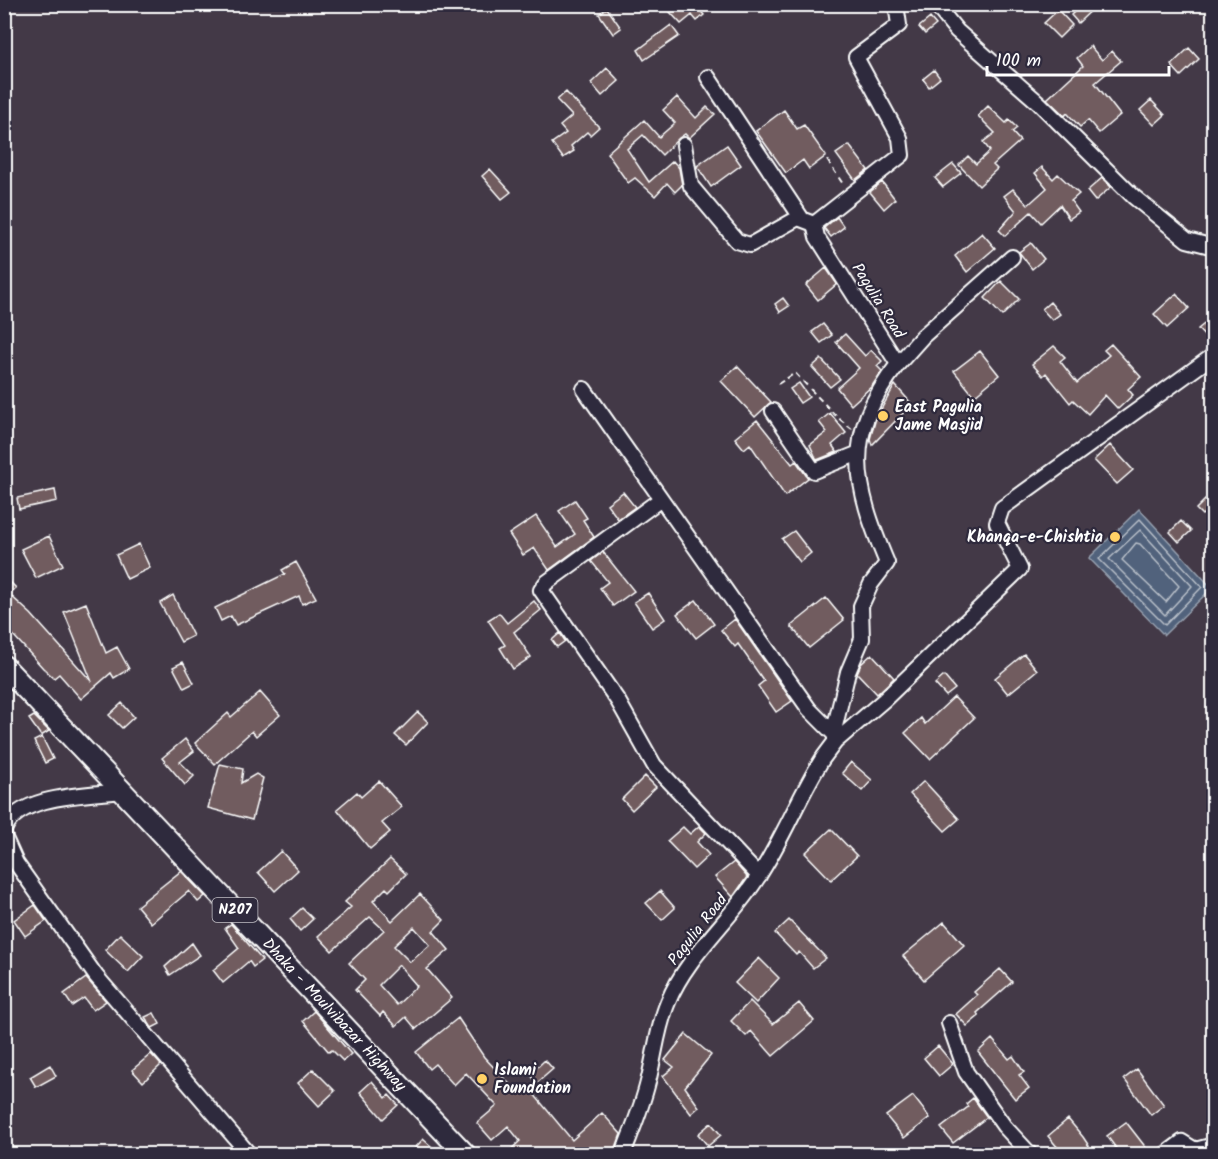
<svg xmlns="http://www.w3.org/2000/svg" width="1218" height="1159" font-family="Kalam,sans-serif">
<rect width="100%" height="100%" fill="#433947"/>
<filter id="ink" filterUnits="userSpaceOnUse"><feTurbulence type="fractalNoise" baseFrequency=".0167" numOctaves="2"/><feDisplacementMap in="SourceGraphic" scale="12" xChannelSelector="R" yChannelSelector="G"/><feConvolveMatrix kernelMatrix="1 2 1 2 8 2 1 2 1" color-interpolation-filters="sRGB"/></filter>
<g filter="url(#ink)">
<path fill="#51627b" stroke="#97a1b0" stroke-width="1.5" d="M1139 509 1212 588 1164 635 1089 558Z"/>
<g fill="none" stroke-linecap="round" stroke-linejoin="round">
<path stroke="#b9c0ca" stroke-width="1.5" d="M1140 519 1202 587 1165 625 1099 559Z
M1140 530 1192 586 1165 615 1109 559Z
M1136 543 1140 544 1179 586 1166 602 1122 560Z"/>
</g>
<path fill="#715c5e" stroke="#fff" stroke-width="1.5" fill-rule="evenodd" d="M683 4H705L699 9 704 15 697 21 692 15 681 24 670 12 678 5 682 10 685 7Z
M1082 4H1098L1078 23 1071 15Z
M607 8 621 28 613 34 599 14Z
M1058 10 1072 25 1059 38 1044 23Z
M930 18 936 25 925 34 919 27Z
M671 25 679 36 644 60 638 50Z
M1090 46 1102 60 1112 51 1121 61 1095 83 1120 115 1099 133 1088 120 1080 127 1067 113 1065 116 1047 99 1083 66 1077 58Z
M1189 48 1199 59 1181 76 1171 65Z
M607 68 619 81 602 96 591 83Z
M934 70 940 78 929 87 923 79Z
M566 92 599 127 590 135 587 132 571 146 574 151 563 158 552 143 566 133 560 126 572 116 557 100Z
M677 97 696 118 707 107 715 114 689 138 685 134 679 138 662 155 643 135 627 149 649 182 673 161 679 168 682 185 675 192 667 183 655 196 635 178 628 183 607 153 644 120 659 137 675 123 663 110Z
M1151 100 1165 115 1154 125 1140 110Z
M988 106 1006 123 1009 120 1017 128 1012 132 1020 141 993 165 997 169 979 186 959 165 968 156 976 164 990 151 983 142 995 133 978 116Z
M784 110 797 129 804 125 826 156 809 169 803 160 786 173 756 131Z
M727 145 741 165 711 187 697 166Z
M849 145 868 170 855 180 836 154Z
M953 164 961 173 943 187 935 178Z
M1042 167 1053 179 1058 174 1079 194 1071 201 1079 212 1069 219 1060 205 1041 223 1031 212 1005 236 999 230 1016 211 1004 196 1013 189 1028 205 1047 188 1035 173Z
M490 169 511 192 502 199 482 176Z
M1102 178 1111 187 1095 201 1087 191Z
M882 182 895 199 884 209 870 192Z
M837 217 844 227 831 237 824 228Z
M982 233 995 248 967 272 955 256Z
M1031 243 1044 259 1032 269 1019 252Z
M826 268 837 284 818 300 806 285Z
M1001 281 1019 299 1002 316 985 298Z
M1176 294 1189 308 1167 328 1154 314Z
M783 298 789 306 780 312 775 304Z
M1050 302 1060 314 1052 320 1042 309Z
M1214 316V335L1208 340 1198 329Z
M823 324 832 335 821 343 812 332Z
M845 334 865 356 871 350 882 361 877 366 882 371 872 386 851 405 837 388 859 368 836 342Z
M1111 344 1141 377 1128 389 1133 395 1118 409 1105 395 1088 414 1073 400 1070 403 1046 373 1043 376 1032 364 1054 346 1065 357 1060 361 1077 383 1109 355 1104 350Z
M980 351 999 375 974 396 954 371Z
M821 359 840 379 830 387 812 367Z
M737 366 771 402 755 417 721 381Z
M799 383 809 397 800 403 790 389Z
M895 385 912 404 872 445 870 439 876 418Z
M830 413 846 433 832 445 837 452 817 460 810 445 827 432 819 422Z
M757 420 792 464 796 461 808 478 785 496 750 444 744 449 735 438Z
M1110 445 1133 470 1117 484 1094 460Z
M55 490 57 501 19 509 17 498Z
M1214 491V504L1202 515 1196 509Z
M623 492 635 507 618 519 607 504Z
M575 500 587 518 583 520 594 537 549 570 534 548 523 555 509 534 536 516 557 547 575 534 559 511Z
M1181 521 1191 531 1179 542 1170 532Z
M794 531 811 553 800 562 782 539Z
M49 536 63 565 36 578 21 549Z
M139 544 150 568 127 579 116 555Z
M603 552 634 591 613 606 600 588 608 582 591 561Z
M296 562 316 598 302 604 299 596 236 625 231 616 221 621 215 608 285 574 282 570Z
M4 576 16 588 9 594 31 614 92 682 64 612 86 603 106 653 117 647 129 669 114 678 111 673 81 699 59 674 54 678 43 668 4 625Z
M648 593 665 619 652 628 634 602Z
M173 595 193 636 181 642 160 603Z
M826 598 844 620 809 648 791 626Z
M696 600 714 624 696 638 677 614Z
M534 601 541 610 514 632 531 657 513 669 500 648 505 645 488 620 499 613 507 623Z
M735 619 792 701 776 712 758 686 764 681 738 644 735 647 721 630Z
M560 633 565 641 557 647 552 640Z
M872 654 894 678 877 694 857 673 861 664Z
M1024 654 1037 670 1008 694 995 678Z
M183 662 194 683 184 688 173 667Z
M944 676 955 689 946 696 935 684Z
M260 692 280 715 256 736 252 731 215 764 195 743 228 713 231 717Z
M954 697 974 718 930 759 905 733 921 718 925 724Z
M122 703 134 717 122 728 109 715Z
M418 712 428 722 406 745 395 735Z
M34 716 49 731 41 736 29 719Z
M42 737 53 759 45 763 34 741Z
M185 739 194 751 180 762 194 776 185 785 162 758Z
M851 762 872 780 862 791 842 773Z
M220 764 243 769 241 783 256 774 263 778 252 820 208 808Z
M645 776 656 787 632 810 622 799Z
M379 781 402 807 382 823 390 832 370 849 337 809 357 792 361 797Z
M924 781 959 819 945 831 910 794Z
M699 826 706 833 697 842 709 855 694 869 667 841 683 827 690 834Z
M831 829 857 856 831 880 805 853Z
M281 851 298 870 275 891 258 872Z
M390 859 406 874 389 891 386 888 373 901 392 921 420 894 444 920 433 931 449 950 427 969 452 998 416 1029 406 1017 396 1026 383 1012 380 1016 355 990 365 980 349 963 384 930 370 917 332 951 318 936 351 907 345 902ZM414 927 430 945 410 962 394 946ZM399 965 417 986 397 1005 379 985Z
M734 862 747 877 733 897 715 877Z
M181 871 205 896 198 902 189 891 151 923 137 906Z
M660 891 675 908 662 920 646 903Z
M35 905 46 921 25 936 14 920Z
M302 908 313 919 300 931 290 919Z
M789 920 826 958 813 968 799 952 796 955 775 933Z
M944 922 964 945 924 980 903 956Z
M231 924 262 960 253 967 249 961 223 983 213 970 239 948 225 928Z
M120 934 143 956 128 972 105 950Z
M192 943 200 955 170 975 165 967Z
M759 958 779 978 756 1003 735 983Z
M1000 969 1012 982 977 1013 979 1016 967 1026 956 1014 977 995 974 992Z
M86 978 106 1001 93 1010 84 998 72 1006 64 994Z
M750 1001 773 1024 799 1003 814 1021 773 1056 751 1031 746 1036 731 1021Z
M314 1011 351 1054 343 1061 332 1050 329 1052 303 1021Z
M154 1013 160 1024 152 1028 145 1017Z
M458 1018 484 1057 519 1094 528 1087 572 1140 602 1113 621 1134 617 1145 607 1155H505L520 1141 508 1126 492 1140 477 1123 497 1106 466 1073 454 1085 435 1064 429 1069 416 1052Z
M686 1034 711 1055 685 1087 699 1107 691 1114 663 1076 674 1067 665 1060Z
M992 1039 1009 1059 1013 1056 1024 1072 1019 1075 1029 1088 1015 1099 978 1052Z
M938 1046 953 1064 939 1076 924 1058Z
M151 1054 161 1065 143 1082 132 1070Z
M545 1060 553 1069 537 1083 530 1074Z
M50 1065 56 1076 36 1087 30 1077Z
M313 1069 335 1091 319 1106 298 1083Z
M1137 1069 1164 1105 1151 1115 1124 1079Z
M372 1081 386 1098 389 1095 398 1105 383 1119 360 1092Z
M913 1096 930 1118 904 1138 886 1116Z
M973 1098 987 1117 953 1143 941 1128 968 1107 966 1104Z
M1068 1119 1083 1137 1095 1155H1064L1048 1136Z
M1126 1122 1147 1149 1141 1155H1121L1107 1136Z
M711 1123 721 1135 708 1146 698 1134Z
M423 1139 441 1155H409Z"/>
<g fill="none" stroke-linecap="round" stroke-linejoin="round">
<g stroke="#fff" stroke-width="18">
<path id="minor" d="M935 4 957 31 1039 103 1134 197 1187 240 1214 247
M708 77 802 219
M684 145 691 186 737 241 750 245 798 218 814 224
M898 364 923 336 1012 257
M584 389 809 709 835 735
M773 411 814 471 859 453
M661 499 546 583 541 590 618 701 654 765 759 876
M835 742V726L848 672 862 639 861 606 871 584 887 563C854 484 842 436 898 364L817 237 814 224 902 155 900 138 856 57 899 25 896 4
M4 830C18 794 89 795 123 791
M4 836 16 863 96 976 249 1154
M949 1023 966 1072 1004 1126 1030 1154
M623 1154C632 1130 642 1107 648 1082 655 1055 657 1028 668 1002 687 955 731 920 758 877 783 839 799 796 823 758L835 742 884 700 1020 569 997 523 1002 508 1214 355
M1166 1154 1182 1142 1195 1150 1214 1145"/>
</g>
<g stroke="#fff" stroke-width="24">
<path id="highway" d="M4 666 465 1154"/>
</g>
<path stroke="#fff" stroke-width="2" stroke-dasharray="6 4.5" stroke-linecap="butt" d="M827 160 843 184
M778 384 795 373 837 417 852 429"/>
<use href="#minor" stroke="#2f2a3d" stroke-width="14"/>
<use href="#highway" stroke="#2f2a3d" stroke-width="20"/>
</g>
</g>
<g fill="#ffd166" stroke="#2f2a3d" stroke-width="2">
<circle cx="883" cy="416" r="6"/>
<circle cx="1115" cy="537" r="6"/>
<circle cx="482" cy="1079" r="6"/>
</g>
<g text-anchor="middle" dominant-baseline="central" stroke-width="4.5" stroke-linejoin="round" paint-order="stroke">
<rect fill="#2f2a3d" stroke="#c1bfc5" stroke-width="1.5" x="212.5" y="898" width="45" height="24" rx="4.5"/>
<g font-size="15" font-weight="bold" fill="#fff">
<text x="235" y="910">N207</text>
</g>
<g font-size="16" fill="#fff" stroke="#2f2a3d">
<text transform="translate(878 301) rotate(58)">Pagulia Road</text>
<text transform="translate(698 930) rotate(-52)">Pagulia Road</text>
<text transform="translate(334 1015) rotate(47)">Dhaka - Moulvibazar Highway</text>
</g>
<g font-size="16" font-weight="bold" fill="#fff" stroke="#2f2a3d" text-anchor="start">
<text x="895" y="407">East Pagulia<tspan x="895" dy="18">Jame Masjid</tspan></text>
<text x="1103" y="537" text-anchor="end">Khanqa-e-Chishtia</text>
<text x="494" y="1070">Islami<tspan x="494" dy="18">Foundation</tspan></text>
</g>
</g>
<rect width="1218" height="1159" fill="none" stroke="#2f2a3d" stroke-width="24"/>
<rect x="12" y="12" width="1194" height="1135" fill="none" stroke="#fff" stroke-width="2" filter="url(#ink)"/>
<path d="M987 66v9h182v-9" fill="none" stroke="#ffffff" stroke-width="3"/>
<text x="996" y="66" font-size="18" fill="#ffffff" stroke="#2f2a3d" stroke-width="4.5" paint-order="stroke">100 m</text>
</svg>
